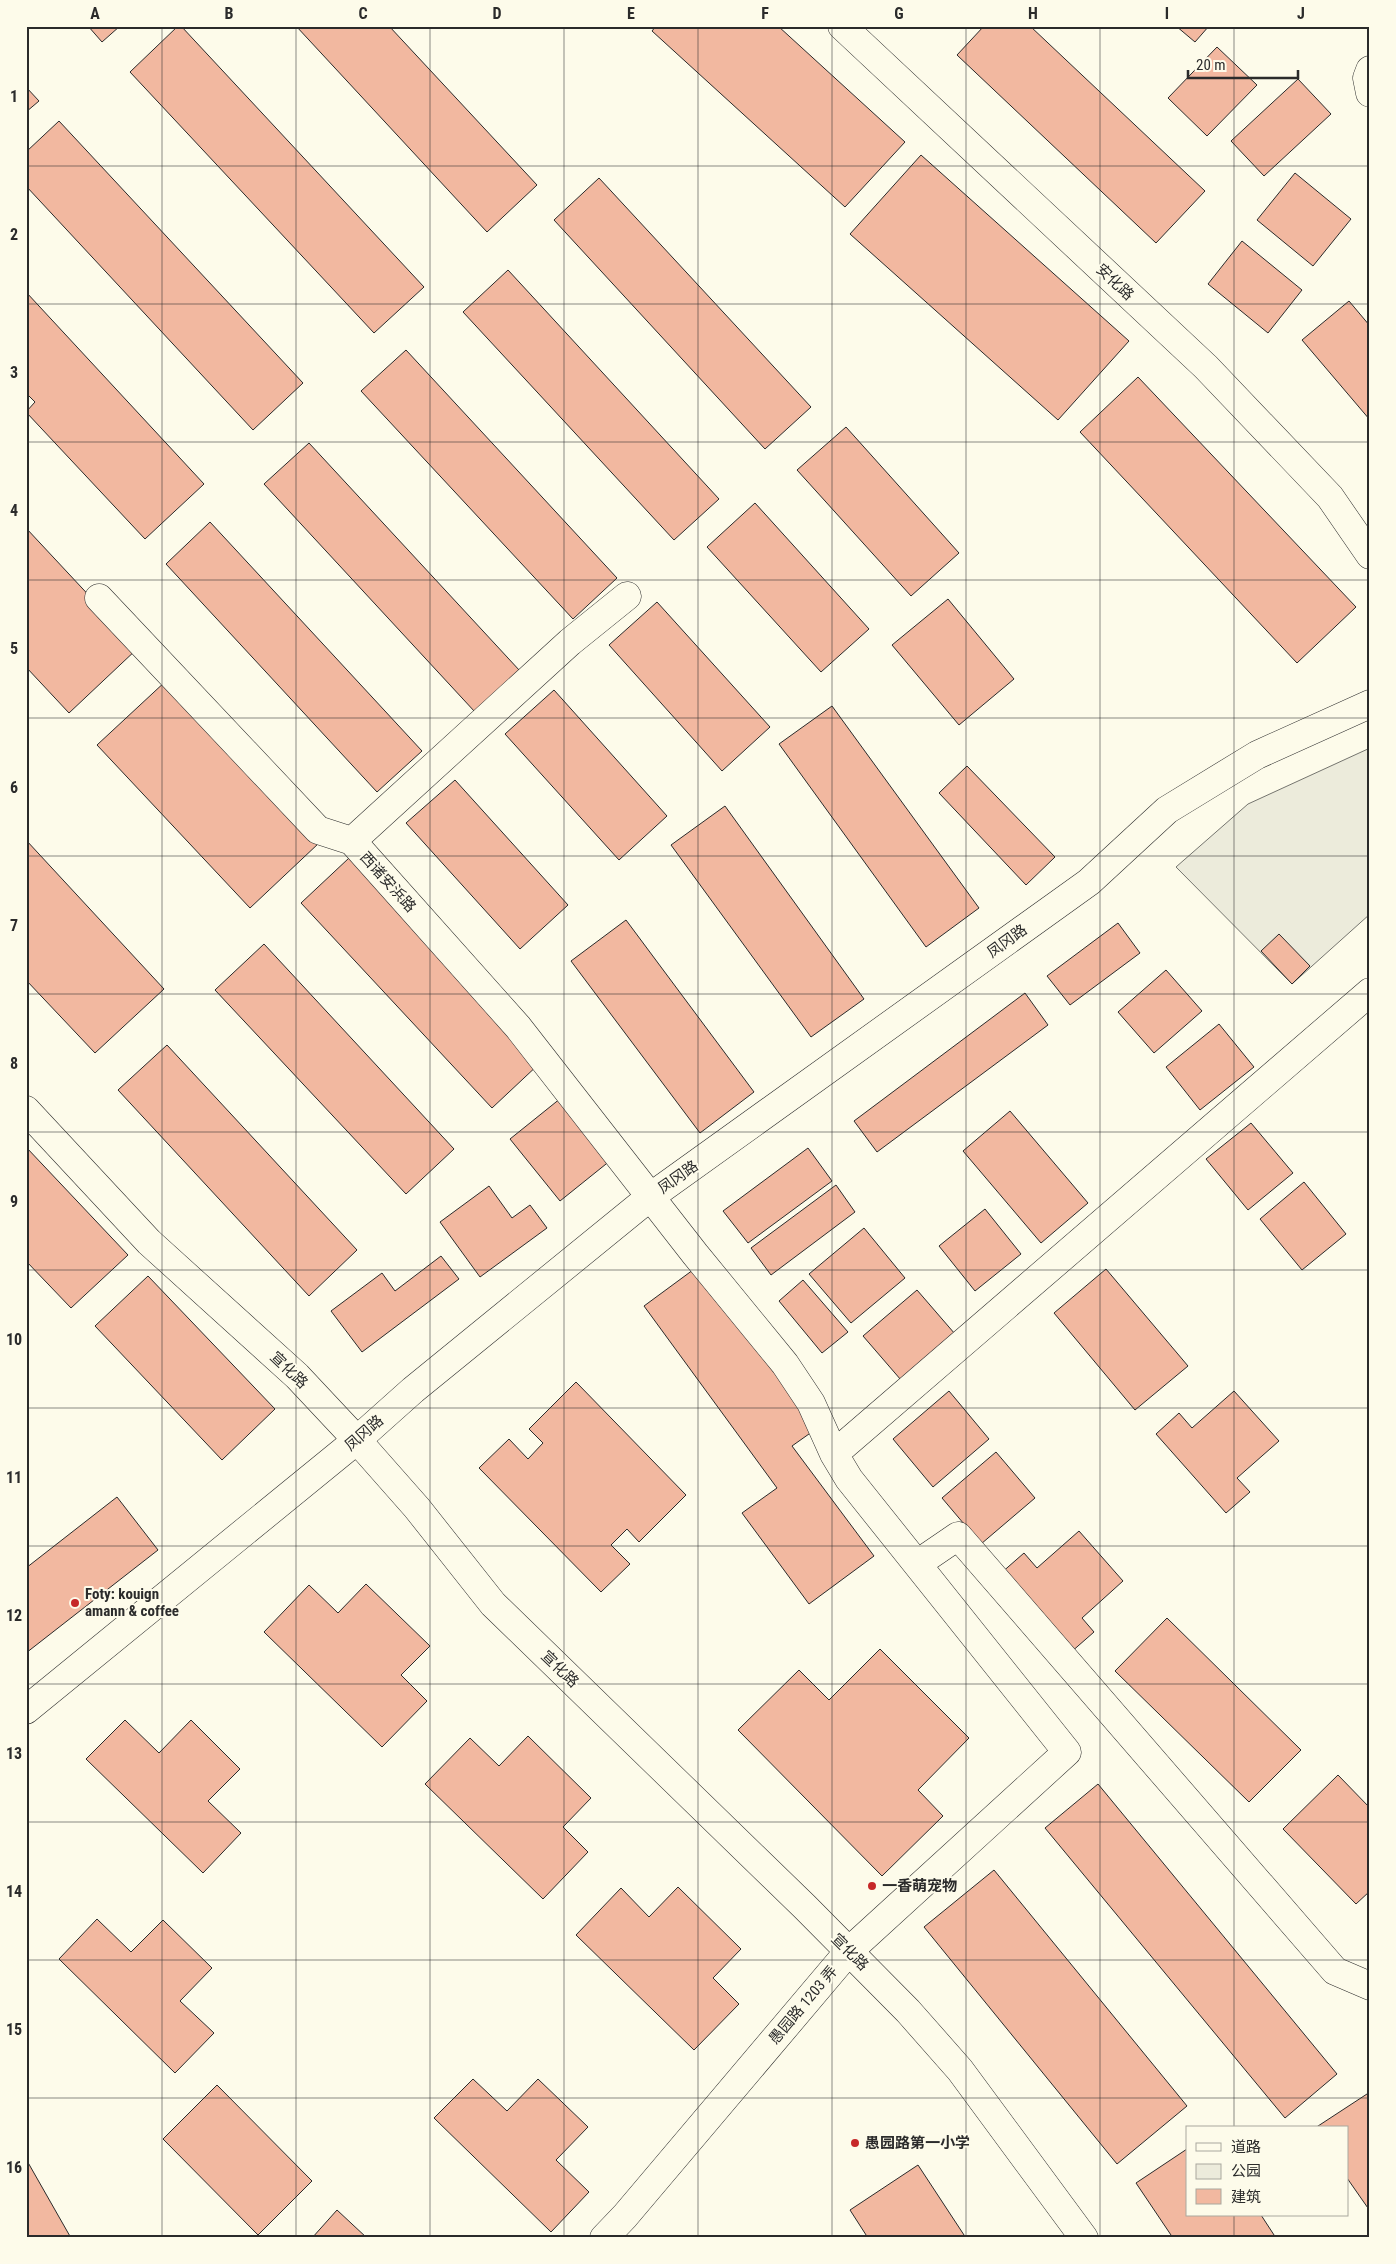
<svg xmlns="http://www.w3.org/2000/svg" width="1396" height="2264" font-family="'Roboto Condensed','Noto Sans SC',sans-serif">
<rect width="100%" height="100%" fill="#fdfbea"/>
<path fill="#ecebdb" stroke="#74746e" d="M1370 748V914L1292 984 1176 867 1248 804Z"/>
<path fill="#f2b8a0" stroke="#2b2b2b" d="M88 26H120L102 42Z
M178 26H181L424 287 374 333 130 72Z
M296 26H389L537 185 487 232Z
M656 26H778L905 142 845 207 652 31Z
M984 26H1030L1205 191 1156 243 957 55Z
M1176 26H1209L1195 42Z
M1217 47 1257 85 1207 136 1168 98Z
M1298 79 1331 114 1264 176 1231 141Z
M26 87 39 101 26 112Z
M59 121 303 383 253 430 26 186V152Z
M921 155 1129 341 1058 420 850 234Z
M1295 173 1351 219 1313 266 1257 220Z
M599 178 811 407 765 449 554 220Z
M1242 241 1302 290 1268 333 1208 284Z
M508 270 719 499 674 540 463 312Z
M26 292 204 484 145 539 26 412 35 402 26 393Z
M1349 301 1370 326V420L1302 340Z
M406 350 617 578 573 619 361 391Z
M1138 377 1356 607 1297 663 1080 432Z
M846 427 959 553 911 596 797 470Z
M309 443 520 671 475 712 264 484Z
M755 503 869 629 821 672 707 547Z
M210 522 422 751 377 792 166 564Z
M26 528 138 648 69 713 26 667Z
M948 599 1014 679 959 725 892 645Z
M657 602 770 727 722 771 609 645Z
M167 680 319 843 250 908 97 745Z
M554 690 667 816 619 860 505 734Z
M832 706 979 908 926 947 779 744Z
M967 766 1055 857 1026 885 939 793Z
M455 780 568 905 520 949 406 823Z
M725 806 864 999 811 1037 671 845Z
M26 840 164 989 95 1053 26 980Z
M349 858 540 1063 492 1108 301 903Z
M626 920 754 1092 700 1133 571 961Z
M1118 923 1140 953 1070 1005 1047 976Z
M1279 934 1310 966 1292 984 1261 951Z
M264 944 454 1149 406 1194 215 990Z
M1166 970 1202 1011 1154 1053 1118 1012Z
M1025 993 1048 1025 877 1152 854 1121Z
M1219 1024 1254 1067 1200 1110 1166 1067Z
M167 1045 357 1250 309 1296 118 1090Z
M561 1098 611 1160 560 1201 510 1139Z
M1010 1111 1088 1203 1041 1243 963 1151Z
M1251 1123 1293 1173 1248 1210 1206 1159Z
M26 1147 128 1255 71 1308 26 1261Z
M808 1148 832 1181 748 1243 723 1211Z
M1304 1182 1346 1234 1302 1270 1260 1219Z
M836 1185 855 1212 771 1275 751 1248Z
M489 1186 512 1218 530 1205 547 1228 480 1277 440 1222Z
M985 1209 1021 1254 975 1291 939 1246Z
M864 1228 905 1278 851 1323 809 1274Z
M441 1256 459 1279 362 1352 331 1311 382 1273 395 1291Z
M697 1267 816 1429 792 1446 874 1556 809 1604 742 1513 777 1488 644 1306Z
M1106 1269 1188 1366 1135 1410 1054 1313Z
M148 1276 275 1409 222 1460 95 1326Z
M803 1280 848 1332 822 1353 779 1301Z
M917 1290 955 1334 901 1380 863 1336Z
M576 1382 686 1495 639 1542 627 1529 611 1545 630 1564 601 1592 479 1468 509 1439 528 1459 543 1443 529 1429Z
M949 1391 989 1439 933 1487 893 1439Z
M1234 1391 1279 1441 1237 1478 1250 1492 1226 1513 1156 1434 1179 1413 1192 1428Z
M996 1452 1035 1498 981 1544 942 1498Z
M117 1497 158 1550 26 1653V1568Z
M1079 1531 1123 1581 1082 1618 1094 1632 1070 1653 1000 1574 1024 1553 1037 1568Z
M366 1584 430 1646 401 1675 427 1701 382 1747 264 1632 309 1585 338 1613Z
M1167 1618 1301 1750 1249 1802 1115 1671Z
M880 1649 969 1738 918 1790 943 1816 882 1876 738 1730 799 1670 829 1700Z
M125 1720 159 1753 191 1720 240 1769 208 1801 241 1833 203 1873 86 1759Z
M528 1736 591 1798 563 1827 588 1852 543 1899 425 1784 470 1738 499 1766Z
M1338 1775 1370 1808V1891L1356 1904 1283 1829Z
M1098 1784 1337 2074 1285 2118 1045 1828Z
M994 1870 1187 2106 1117 2164 924 1927Z
M678 1887 741 1949 713 1978 739 2004 694 2050 576 1935 621 1888 649 1917Z
M97 1919 131 1952 163 1920 212 1968 180 2001 214 2033 175 2073 59 1959Z
M473 2079 507 2111 538 2079 588 2127 556 2160 589 2192 551 2232 434 2118Z
M217 2085 312 2181 258 2235 163 2139Z
M1370 2092V2211L1347 2178V2128H1315Z
M1187 2149V2215H1261L1276 2238H1173L1136 2183Z
M26 2159 71 2238H26Z
M918 2165 966 2238H868L850 2210Z
M337 2210 367 2238H312Z"/>
<g fill="none" stroke-linecap="round" stroke-linejoin="round">
<g stroke="#2b2b2b" stroke-width="29">
<path id="minor" d="M842 26 1206 367 1330 497 1370 555
M1370 70 1367 78 1370 93
M99 598 318 830 352 841 518 1027 695 1254 785 1364 811 1403 834 1454 849 1479 1067 1752 849 1951 625 2216 604 2238
M352 841 570 642 627 596
M26 1110 149 1242 297 1376 357 1440 417 1508 493 1604 805 1907 908 2011 960 2070 1084 2238
M834 1454 1370 992
M917 1564 958 1536 1335 1971 1370 1986
M26 1710 357 1440 413 1390 650 1197 1089 882 1167 810 1257 755 1370 704"/>
</g>
<use href="#minor" stroke="#fdfbea" stroke-width="28"/>
</g>
<path fill="none" stroke="#2b2b2b" stroke-width="1" stroke-opacity="0.55" d="M162 26V2238M296 26V2238M430 26V2238M564 26V2238M698 26V2238M832 26V2238M966 26V2238M1100 26V2238M1234 26V2128M26 166H1370M26 304H1370M26 442H1370M26 580H1370M26 718H1370M26 856H1370M26 994H1370M26 1132H1370M26 1270H1370M26 1408H1370M26 1546H1370M26 1684H1370M26 1822H1370M26 1960H1370M26 2098H1370M1234 2215V2238"/>
<g fill="#c62828" stroke="#fdfbea" stroke-width="2">
<circle cx="75" cy="1603" r="5"/>
<circle cx="872" cy="1886" r="5"/>
<circle cx="855" cy="2143" r="5"/>
</g>
<g text-anchor="middle" dominant-baseline="central" stroke-width="4" stroke-linejoin="round" paint-order="stroke">
<g font-size="15" fill="#2b2b2b" stroke="#fdfbea">
<text transform="translate(1115 282) rotate(43)">安化路</text>
<text transform="translate(388 882) rotate(48)">西诸安浜路</text>
<text transform="translate(1007 941) rotate(-36)">凤冈路</text>
<text transform="translate(678 1177) rotate(-35)">凤冈路</text>
<text transform="translate(289 1370) rotate(44)">宣化路</text>
<text transform="translate(364 1433) rotate(-41)">凤冈路</text>
<text transform="translate(560 1669) rotate(44)">宣化路</text>
<text transform="translate(850 1952) rotate(45)">宣化路</text>
<text transform="translate(803 2005) rotate(-50)">愚园路 1203 弄</text>
</g>
<g font-size="15" font-weight="bold" fill="#2b2b2b" stroke="#fdfbea" text-anchor="start">
<text x="85" y="1594">Foty: kouign<tspan x="85" dy="17">amann &amp; coffee</tspan></text>
<text x="882" y="1886">一香萌宠物</text>
<text x="865" y="2143">愚园路第一小学</text>
</g>
</g>
<rect width="1396" height="2264" fill="none" stroke="#fdfbea" stroke-width="55"/>
<rect x="1186" y="2126" width="162" height="90" fill="#fdfbea" stroke="#a9a89e"/>
<rect x="1196" y="2143" width="25" height="8" fill="#fdfbea" stroke="#a9a89e"/>
<text x="1231" y="2152" font-size="15" fill="#2b2b2b">道路</text>
<rect x="1196" y="2164" width="25" height="15" fill="#ecebdb" stroke="#a9a89e"/>
<text x="1231" y="2176" font-size="15" fill="#2b2b2b">公园</text>
<rect x="1196" y="2189" width="25" height="15" fill="#f2b8a0" stroke="#a9a89e"/>
<text x="1231" y="2202" font-size="15" fill="#2b2b2b">建筑</text>
<path d="M1188 70v8h110v-8" fill="none" stroke="#2b2b2b" stroke-width="2.5"/>
<text x="1196" y="70" font-size="15" fill="#2b2b2b" stroke="#fdfbea" stroke-width="4" paint-order="stroke">20 m</text>
<rect x="28" y="28" width="1340" height="2208" fill="none" stroke="#2b2b2b" stroke-width="2"/>
<g font-size="16" text-anchor="middle" font-weight="bold" fill="#2b2b2b">
<text x="95" y="19">A</text>
<text x="229" y="19">B</text>
<text x="363" y="19">C</text>
<text x="497" y="19">D</text>
<text x="631" y="19">E</text>
<text x="765" y="19">F</text>
<text x="899" y="19">G</text>
<text x="1033" y="19">H</text>
<text x="1167" y="19">I</text>
<text x="1301" y="19">J</text>
<text x="14" y="102">1</text>
<text x="14" y="240">2</text>
<text x="14" y="378">3</text>
<text x="14" y="516">4</text>
<text x="14" y="654">5</text>
<text x="14" y="793">6</text>
<text x="14" y="931">7</text>
<text x="14" y="1069">8</text>
<text x="14" y="1207">9</text>
<text x="14" y="1345">10</text>
<text x="14" y="1483">11</text>
<text x="14" y="1621">12</text>
<text x="14" y="1759">13</text>
<text x="14" y="1897">14</text>
<text x="14" y="2035">15</text>
<text x="14" y="2173">16</text>
</g>
</svg>
